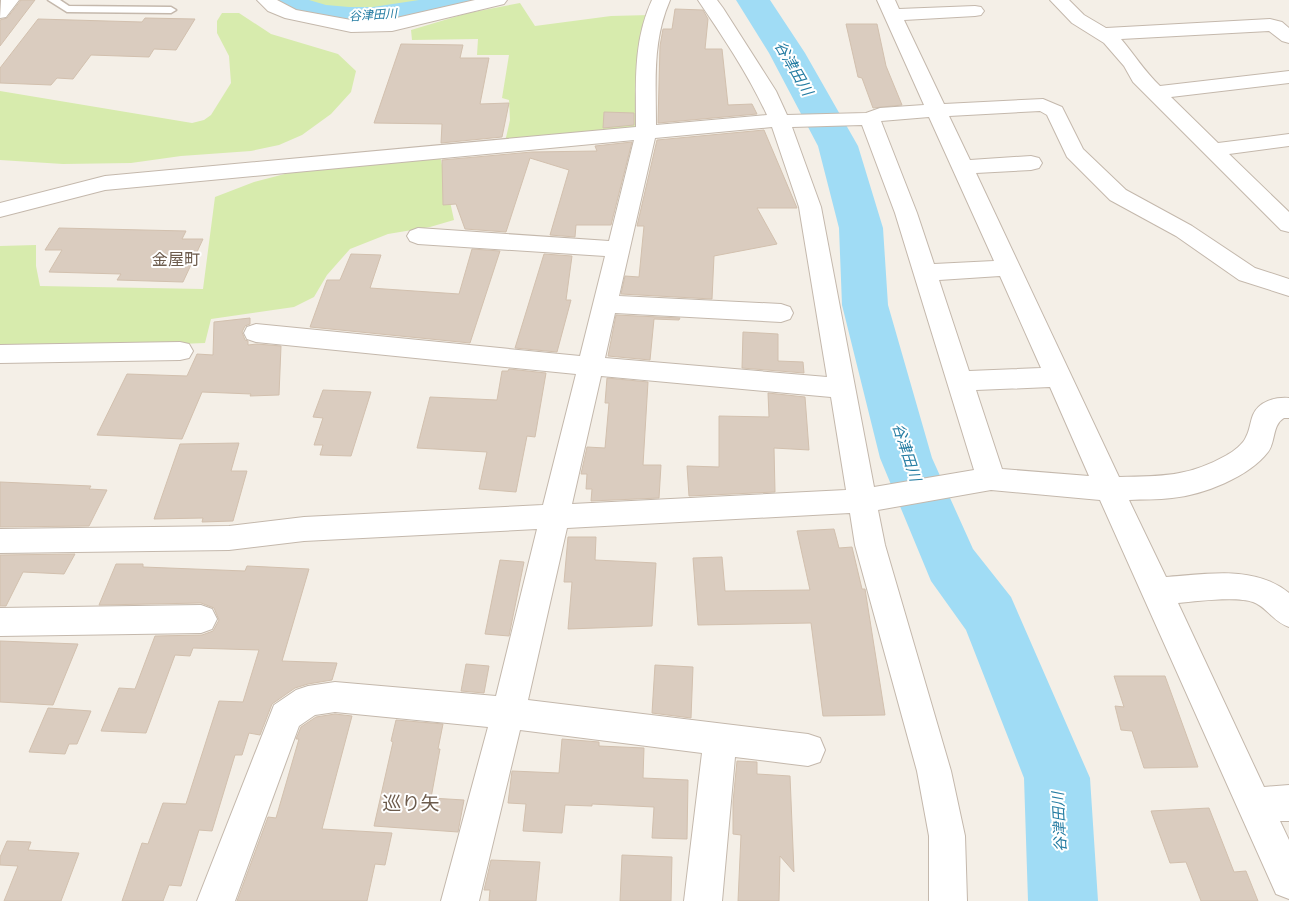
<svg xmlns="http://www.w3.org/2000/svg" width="1289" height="901" font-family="Helvetica,'Noto Sans JP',sans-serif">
<rect width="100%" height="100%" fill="#f4efe7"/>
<path fill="#d7ebad" d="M305 0H422C394 10 332 14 305 0Z
M520 3 535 26 611 16 650 15 638 128 505 142 510 120 509 100 502 98 509 55H477L478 39 412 40 411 30 468 13Z
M222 13H239L271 34 338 54 356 71 351 92 331 114 302 135 279 145 251 151 181 156 131 163 63 164 0 160V91L192 123 204 120 211 115 231 83 229 56 217 33V21Z
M440 156 454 220 430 227 388 234 350 249 327 275 314 297 294 307 211 319 205 343 0 351V246L36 245V266L40 286 203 289 215 197 254 182 300 170Z"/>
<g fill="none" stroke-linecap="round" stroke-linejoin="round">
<path fill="#a0dcf5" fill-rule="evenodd" d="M263 0H309L326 5 349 7H373L419 0H485L480 7C420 22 364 36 303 20 288 17 271 12 263 0Z
M736 0H770L805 53 858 146 883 228 888 305 932 458 973 549 1011 597 1090 778 1098 901H1028L1024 778 966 630 931 581 880 458 842 305 839 228 818 146 769 53Z"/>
</g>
<path fill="#daccbf" stroke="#d2c0ae" d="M21 0H35L0 46V20L7 18Z
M675 9 703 10 708 19 705 49H722L728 105 752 104 757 114 658 123 660 46 663 29H672Z
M145 18 195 19 176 50 154 49 149 57 91 55 73 79 57 78 51 85 0 83V68L38 19 142 22Z
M846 24H877L886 66 902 105 873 108 862 78 858 77Z
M401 44 463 45 460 58H489L480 104 509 103 502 137 441 143 442 124 374 123Z
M604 112 634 113V125L603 128Z
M764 130 797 208H757L777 244 714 256 712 299 621 294 625 276 639 277 644 226H637L657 140Z
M632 142 611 225H576L575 237 550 235 569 170 530 158 506 232 465 229 456 204 443 205 442 160 532 152 597 151 595 146Z
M59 228 186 231 182 239H203L183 282 117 280 121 274 49 272 62 250H45Z
M472 249 500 251 470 343 310 327 327 280H340L351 254 381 255 370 288 459 294Z
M544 254 572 256 566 300H571L557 352 515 348Z
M616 315 680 318 679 320 654 319 650 360 608 356Z
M250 318V324L245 326 242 332 245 340 248 341V345L257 344 281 346 279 395 250 396 251 394 202 392 182 439 97 435 127 374 187 376 197 354 213 355 214 322Z
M743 332 778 334V361L803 362 804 373 742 368Z
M509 369 546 373 535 437 527 436 516 492 479 489 487 452 417 448 430 397 497 400 502 371H508Z
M607 378 648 382 643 465H661L659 498 591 501 592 489H586L587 474H581L587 447 605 448 609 403H605Z
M323 390 371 392 351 456 320 455 323 445H314L323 418 313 417Z
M768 393 805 397 809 450 774 448 775 492 689 496 687 466 719 467V416L769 417Z
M239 443 231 471H247L233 521 202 522 203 518 154 519 180 444Z
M0 482 91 486 89 489 107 490 89 526 0 527Z
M834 529 839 548 852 547 862 589H865L885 715 823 716 811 623 698 625 693 558 722 557 725 591 810 590 797 531Z
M568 537H596L595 560 656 563 652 626 568 629 572 582H564Z
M75 554 64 574 23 572 6 606H0V555Z
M500 560 524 562 509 636 485 634Z
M116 564H143V567L245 571 247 566 309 569 282 661 337 663 332 680 308 684 295 688 272 704 260 735 249 733 242 755H235L212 831 199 830 181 886 169 885 163 901H122L142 843 148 844 163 803 186 804 219 701 243 702 259 650 193 648 190 656 175 655 146 733 101 731 119 688 135 689 155 636 202 635 213 631 219 620 214 608 201 603 99 605Z
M0 641 78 644 53 705 0 702Z
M466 664 489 666 484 693 461 691Z
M655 665 693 667 691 718 652 713Z
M1114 676H1165L1198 767 1144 768 1132 731 1121 730 1115 706 1124 707Z
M48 708 91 711 77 744H69L65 754 29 752Z
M335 714 352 716 322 829 392 833 385 865 375 864 367 901H237L268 817 276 818 299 739H296L301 727 316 717Z
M396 720 443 724 438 749H440L431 798 464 800 458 832 374 826 393 742 391 741Z
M562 739 599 742V746L644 748 643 778 688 780 687 839 652 838 654 807 592 804V806L565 805 562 833 523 831 526 804 508 803 512 771 559 773Z
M737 761 757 762V774L790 776 794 872 780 856 779 901H738L741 835 733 834V802Z
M1209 808 1234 872 1246 871 1258 901H1201L1186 862 1170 863 1151 811Z
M7 841 31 842 28 850 79 853 61 901H4L18 866 0 865V857Z
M622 855 672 857 671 901H620Z
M491 860 540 862 536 901H489L490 890H484Z"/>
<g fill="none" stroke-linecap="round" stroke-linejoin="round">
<g stroke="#c4b8ac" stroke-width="3">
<path id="lane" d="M48 0H60L69 6 171 7 176 10 171 13 67 12Z"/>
</g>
<g stroke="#c4b8ac" stroke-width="2">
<path id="street" d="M1 0H19L6 17 0 18Z
M257 0H277L296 10 351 20 392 19 475 0H507L504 4 392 31 351 32 285 18 268 11Z
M652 0H670C652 41 656 82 656 125L767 115C748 74 723 37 698 0H717L723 8 776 91 787 115 866 113 880 108 924 105 877 0H895L899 9 975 6 981 7 984 11 981 15 975 16 904 20 944 104 1043 99 1062 107 1083 149 1126 190 1192 226 1255 268 1289 279V296L1239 280 1176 236 1110 200 1067 157 1047 115 1040 111 949 116 970 160 1031 156 1039 158 1042 163 1039 168 1031 170 976 173 1119 477C1162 476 1188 477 1227 455 1233 452 1244 443 1246 437 1250 430 1250 422 1253 415 1259 401 1275 397 1289 398V418H1284C1272 425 1276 441 1268 452 1249 477 1203 495 1172 498 1158 500 1143 499 1129 500L1166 577C1207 574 1255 565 1289 593V627C1272 621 1267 607 1253 602 1237 596 1196 601 1178 603L1264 787 1289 785V821H1280L1289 840V899L1276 894 1100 500 991 490 878 510 885 545 951 771 965 836 967 901H929V836L917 771 855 545 850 513 567 528 528 700 808 734 820 738 825 750 820 762 808 766 735 757 722 901H684L702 753 520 730 479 901H441L488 727 335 712 315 715 299 726 235 901H197L274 705 296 690 308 686 335 682 496 696 537 529 304 541 229 550 0 553V529L229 526 304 517 543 505 576 374 256 342 247 339 244 333 247 327 256 324 580 356 605 256 418 244 410 241 407 236 410 231 418 228 609 241 634 140 105 190 0 217V203L105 176 636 127C636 83 633 41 652 0ZM929 117 994 261 934 264 917 213 881 121ZM862 125 895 213 974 470 874 487 821 207 792 127ZM772 127 799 207 827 377 605 358 615 313 781 322 790 319 793 313 790 307 781 304 619 296 655 138ZM1000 276 1041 368 969 371 939 280ZM601 376 831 397 846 490 572 504ZM1050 387 1089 476 1002 469 976 390Z
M1050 0H1069L1084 15 1106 28 1270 19 1282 22 1289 28V43L1282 41 1269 31 1121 39C1134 54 1145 72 1160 86L1289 71V83L1171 97 1218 143 1289 134V146L1229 154 1289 212V232L1281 230 1133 82 1124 66 1104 43 1072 23Z
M180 342 189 344 193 351 189 358 180 360 0 363V345Z
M201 605 212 609 217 619 212 629 201 633 0 636V608Z"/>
</g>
<use href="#lane" fill="#fff" fill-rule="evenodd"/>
<use href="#street" fill="#fff" fill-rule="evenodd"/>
</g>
<g text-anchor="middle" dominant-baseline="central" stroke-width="4" stroke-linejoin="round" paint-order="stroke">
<g font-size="12" font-style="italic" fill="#247ca2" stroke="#fff">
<text transform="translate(373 15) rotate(-4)">谷津田川</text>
</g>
<g font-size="15" font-style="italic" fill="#247ca2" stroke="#fff">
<text transform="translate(794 68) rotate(60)">谷津田川</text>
<text transform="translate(907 452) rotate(72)">谷津田川</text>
<text transform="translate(1059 822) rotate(-93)">谷津田川</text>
</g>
<g font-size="16" fill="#6c5b4c" stroke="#fff">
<text x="176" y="259">金屋町</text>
</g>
<g font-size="19" fill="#6c5b4c" stroke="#fff">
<text x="411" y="803">巡り矢</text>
</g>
</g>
</svg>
